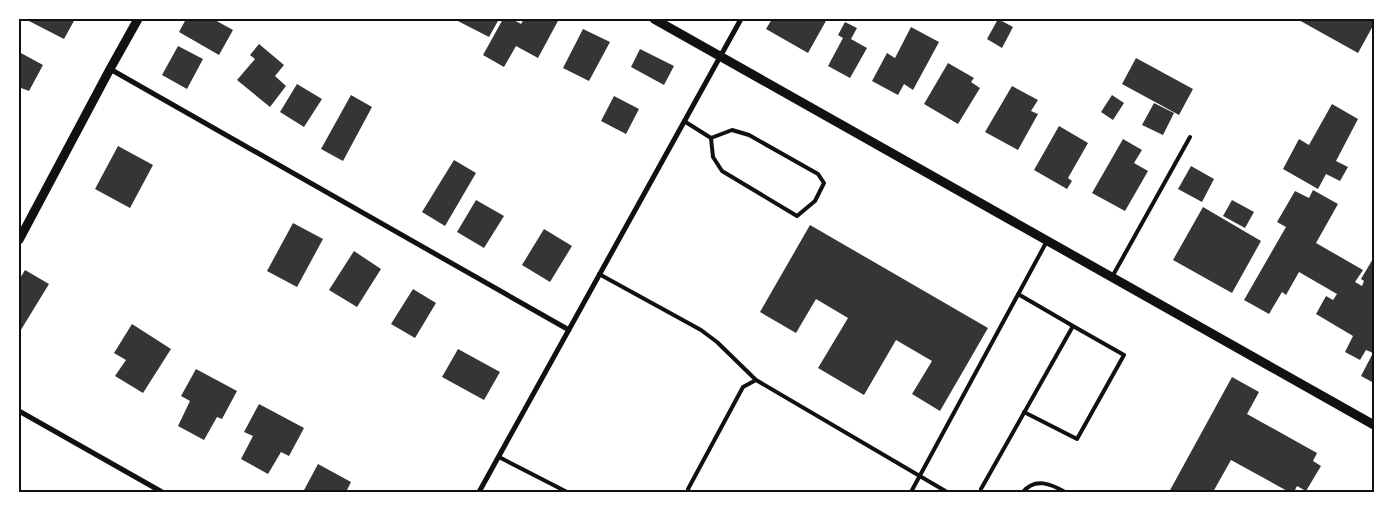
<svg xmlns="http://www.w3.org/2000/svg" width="1393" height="511" font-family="'Nunito Sans',sans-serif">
<rect width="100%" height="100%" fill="#fff"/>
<path fill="#353535" d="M31 19H75L64 39 29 21Z
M186 19H213L233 30 219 55 179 32Z
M454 19H499L489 37Z
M503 19H512L521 24 524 19H559L538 58 516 46 504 67 483 55Z
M772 19H827L808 53 766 29Z
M998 19 1013 27 1002 48 987 39Z
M1297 19H1374V24L1358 53Z
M845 22 857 28 851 39 867 48 850 78 828 66 843 38 838 35Z
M911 27 939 42 913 90 904 84 898 95 872 81 887 53 895 58Z
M583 29 610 42 589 81 563 68Z
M259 44 284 65 275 76 286 86 270 107 237 80 255 59 250 55Z
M178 46 203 59 187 89 162 75Z
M640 49 674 66 664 85 631 67Z
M19 52 43 65 29 91 21 88 19 92Z
M1136 58 1193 89 1179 115 1122 84Z
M948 63 974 78 971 82 980 88 958 124 924 104Z
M297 84 322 99 304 127 280 112Z
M1012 86 1038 100 1031 111 1038 114 1018 150 985 132Z
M351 95 372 107 343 161 321 149Z
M1112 95 1124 103 1113 120 1101 112Z
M614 96 639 109 626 134 601 121Z
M1154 103 1174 113 1163 135 1142 125Z
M1332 104 1358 119 1336 161 1348 167 1340 181 1326 174 1318 189 1283 169 1299 139 1309 145Z
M1059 126 1088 143 1068 178 1072 181 1067 189 1034 170Z
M1123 139 1142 150 1134 163 1148 171 1125 211 1092 193Z
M118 146 153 165 130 208 95 189Z
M454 160 476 173 445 226 422 212Z
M1191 166 1214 179 1202 202 1178 189Z
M1313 190 1338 204 1316 243 1363 270 1355 282 1362 286 1364 281 1361 279 1374 257V303L1372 308 1374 309V383L1361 376 1373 353 1366 350 1360 360 1345 352 1353 336 1316 314 1326 296 1333 300 1337 294 1299 272 1286 295 1282 292 1269 314 1244 300 1286 227 1277 222 1295 191 1309 198Z
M476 200 504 216 484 248 457 232Z
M1232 200 1254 212 1245 228 1223 216Z
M1203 207 1261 241 1232 293 1173 260Z
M293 223 323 239 297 287 267 271Z
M810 225 988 328 940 411 912 394 932 361 896 340 864 395 818 368 848 318 816 299 796 333 760 312Z
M544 229 572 246 550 282 522 265Z
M354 251 381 269 357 307 329 290Z
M25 270 49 284 19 333V280Z
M413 289 436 303 415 338 391 324Z
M132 324 171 349 143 393 115 376 126 360 114 353Z
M458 349 500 372 484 400 442 377Z
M196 369 237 391 222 419 217 417 204 440 178 426 190 401 181 396Z
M1232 377 1259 392 1247 414 1317 453 1313 461 1321 466 1306 491 1297 486 1294 492H1289L1231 460 1213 492H1169Z
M259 404 304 428 289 456 281 452 268 474 241 459 253 436 244 432Z
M318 464 351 482 346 492H303Z"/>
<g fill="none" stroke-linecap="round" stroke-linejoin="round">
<path stroke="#111" stroke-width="4" d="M684 121 711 138
M732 130 749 135 818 174 824 183 815 201 797 216 722 171 713 157 711 138Z
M599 274 701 330 717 342 756 380
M1112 277 1190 137
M1024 412 1077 439 1124 355 1073 326
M499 457 567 492
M981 489 1073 326 1018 294
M689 492 688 489 743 387 756 380 947 492
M911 492 1047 241
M1023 492C1035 477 1051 484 1065 492"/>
<path stroke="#111" stroke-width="5" d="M110 69 569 330
M19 411 162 492
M479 492 741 19"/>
<path stroke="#111" stroke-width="9" d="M654 19 1374 425
M19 240 110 69 138 19"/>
</g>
<rect width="1393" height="511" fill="none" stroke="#ffffff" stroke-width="40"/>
<rect x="20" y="20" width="1353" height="471" fill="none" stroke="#111" stroke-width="2"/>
</svg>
